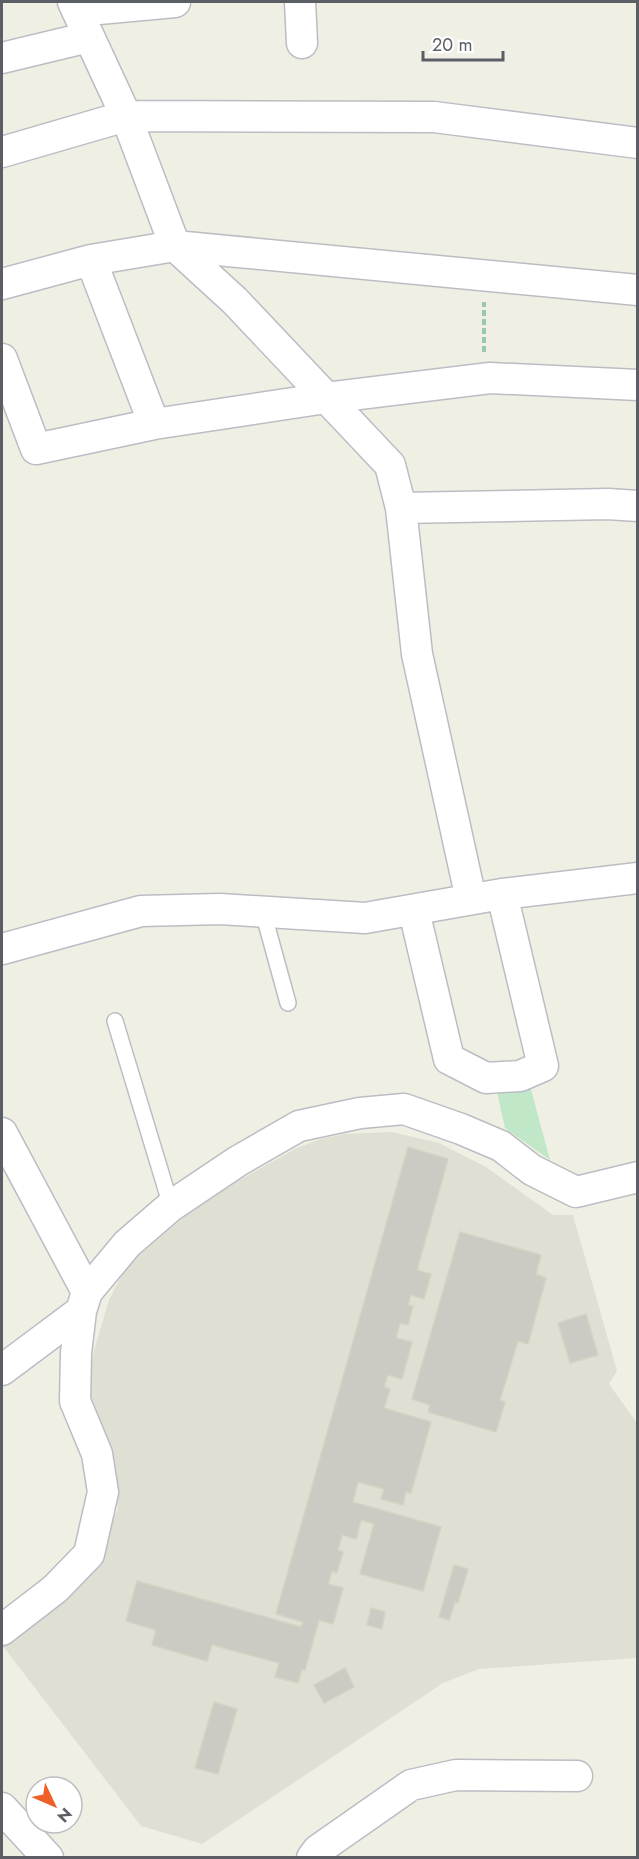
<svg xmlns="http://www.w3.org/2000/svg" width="639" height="1859" font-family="Jost,sans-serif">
<rect width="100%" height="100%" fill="#efefe4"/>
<path fill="#dfdfd3" d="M392 1132 439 1143 486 1167 553 1215H573L617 1371 609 1384 637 1423 638 1656 636 1658 479 1669 443 1683 202 1844 141 1826 2 1645 84 1580 118 1509 113 1464 94 1412 89 1383 93 1354 109 1300 126 1267 204 1200 297 1148 321 1139 345 1134Z"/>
<path fill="#c0e8c8" d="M530 1086 550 1160 505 1128 497 1092Z"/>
<path fill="#cccbc3" stroke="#d4d2c2" stroke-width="1.5" d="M408 1147 448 1159 417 1270 431 1274 424 1299 411 1295 408 1305 413 1306 408 1325 400 1323 396 1338 412 1342 402 1379 388 1375 384 1387 390 1389 384 1408 431 1422 411 1493 406 1492 403 1505 381 1499 384 1489 358 1482 353 1502 441 1527 423 1591 360 1574 374 1524 361 1520 356 1539 342 1535 338 1550 343 1552 337 1573 332 1571 328 1584 343 1588 333 1624 319 1620 305 1670 302 1669 298 1683 275 1677 279 1663 212 1645 207 1661 152 1645 156 1630 126 1621 137 1581 301 1627 303 1622 276 1614Z
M460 1232 541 1255 536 1274 546 1278 528 1344 518 1341 500 1400 505 1402 496 1432 428 1412 430 1405 412 1399Z
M586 1314 598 1355 570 1363 558 1323Z
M454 1565 468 1569 458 1603 455 1602 449 1620 439 1617Z
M371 1608 385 1612 382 1629 367 1625Z
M345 1668 354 1687 324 1703 314 1685Z
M214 1702 237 1709 218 1774 195 1768Z"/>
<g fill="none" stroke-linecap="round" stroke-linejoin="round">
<g stroke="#bcbdc4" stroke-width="18">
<path id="service" d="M263 912 288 1003
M115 1021 171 1206"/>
</g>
<g stroke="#bcbdc4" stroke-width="33">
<path id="minor" d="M73 2 126 116 175 246 235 301 390 465 401 508 417 654 471 899
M300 2 302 43
M77 11 175 2
M2 58 89 37
M2 152 126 116 434 117 638 143
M91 260 154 424
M2 284 91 260 175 246 638 290
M2 359 36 449 154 424 326 398 490 378 638 385
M401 508 608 504 638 506
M414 911 449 1059 486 1078 520 1076 543 1066 502 894
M2 949 141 911 220 909 365 918 502 894 638 878
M2 1133 87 1292
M2 1370 81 1311
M2 1630 55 1589 89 1554 103 1492 97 1454 75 1401 76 1353 81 1311 87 1292 127 1244 171 1206 238 1161 299 1126 360 1113 404 1109 461 1129 501 1146 532 1170 576 1192 638 1177
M2 1808 48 1858
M312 1858 318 1850 411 1785 456 1775 577 1776"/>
</g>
<path stroke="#98c9b0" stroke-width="4" stroke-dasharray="6 3" stroke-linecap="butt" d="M484 352V302"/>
<use href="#service" stroke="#fff" stroke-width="15"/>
<use href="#minor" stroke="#fff" stroke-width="30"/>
</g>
<rect width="639" height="1859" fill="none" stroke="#5c5e66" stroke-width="6"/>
<g transform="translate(54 1805) rotate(134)"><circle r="28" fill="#ffffff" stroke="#bebfc2" stroke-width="1.5"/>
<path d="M0-4.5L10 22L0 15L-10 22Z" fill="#f15f29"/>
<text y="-9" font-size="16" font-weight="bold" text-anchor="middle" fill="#5c5e66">N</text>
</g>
<path d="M423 51v9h80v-9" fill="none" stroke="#5c5e66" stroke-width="3"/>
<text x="432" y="51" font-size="18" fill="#5c5e66" stroke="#ffffff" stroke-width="4.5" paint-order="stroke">20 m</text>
</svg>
